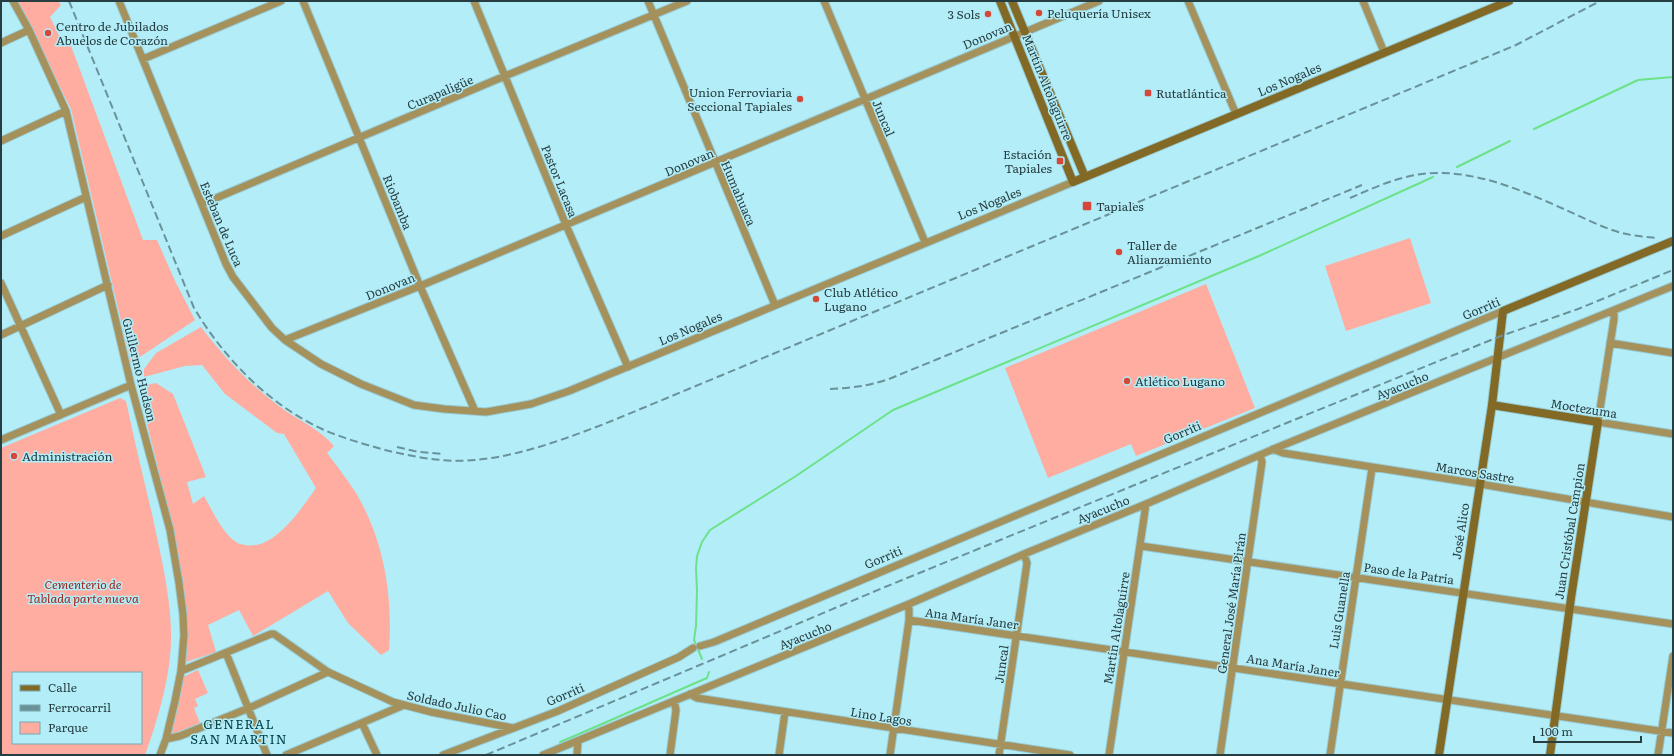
<svg xmlns="http://www.w3.org/2000/svg" width="1674" height="756" font-family="Literata,serif">
<rect width="100%" height="100%" fill="#b3edf7"/>
<path fill="#ffada0" fill-rule="evenodd" d="M17 1H58L61 5 50 17 63 44 70 43 143 240H157L175 281 195 320 131 363 71 109Z
M1410 238 1431 303 1346 331 1325 266Z
M1206 284 1255 408 1136 456 1131 444 1048 478 1005 368Z
M201 327C224 357 248 383 279 406 297 420 319 428 334 446L327 453C337 466 347 479 356 493 384 540 393 596 389 650L381 655 348 623 328 591 253 636 239 610 208 625 216 652 186 662V607L175 537 138 387 156 383 173 394 206 477 187 482 193 504 204 496C212 510 223 534 236 542 238 544 242 544 245 545 274 551 301 509 316 488L284 434 277 433 225 394 202 365 185 366 144 377V369L156 353Z
M120 398 126 401C134 439 143 476 152 514 160 552 170 591 171 631 172 673 159 716 145 755H1V448ZM13 673H141V743H13Z
M198 670 208 693 195 699 198 706 194 708 200 723 174 734 171 731 183 677Z"/>
<g fill="none" stroke-linecap="round" stroke-linejoin="round">
<path stroke="#6ce288" stroke-width="2" d="M1534 129 1638 80 1673 77
M1457 167 1510 141
M702 659 694 640 696 626 697 591 696 568 697 556 702 542 710 530 796 476 893 410 1259 256 1433 177
M560 742C610 721 658 699 707 678L709 672"/>
<g stroke="#97cad3" stroke-width="9">
<path id="street" d="M13 1 29 30 66 111 131 385 170 530 179 583 183 614 184 635 181 671 175 701 166 739 160 755
M119 1 226 264 233 277 272 328 285 340 321 364 361 384 414 405 444 409 486 412 531 404 569 391 1073 182
M303 1 420 286 475 411
M474 1 566 225 628 367
M648 1 775 305
M824 1 925 242
M1188 1 1236 114
M1363 1 1384 52
M1 43 29 30
M143 59 281 1
M1 141 66 111
M202 204 505 76 687 1
M1 236 86 197
M1 283 61 415
M1614 310V319L1598 422 1673 434
M1 335 108 285
M285 340 420 286 1099 1
M1610 343 1673 353
M1 440 131 385
M1273 449 1283 453 1480 484 1673 517
M1141 546 1673 624
M909 620 1673 733
M700 646 714 642 1503 311
M226 653 267 755
M181 671 271 634H274L328 672 393 702 431 712 513 728
M690 694 697 698 1070 755
M362 723 377 755
M166 739 180 736 249 708 328 672
M286 755 404 705
M443 755 558 711 679 657 693 648
M543 755 909 604 1024 554 1146 504 1276 448 1673 286
M577 755 578 741
M670 755 676 710 674 701
M779 755 785 712
M890 755 909 620V604
M999 755 1027 563 1024 554
M1109 755 1146 504
M1220 755 1262 462 1260 455
M1330 755 1372 468
M1658 755 1673 656"/>
</g>
<g stroke="#97cad3" stroke-width="10">
<path id="secondary" d="M1000 1 1073 182 1509 1
M1012 1 1085 177
M1492 405 1598 422 1571 598 1550 755
M1439 755 1492 405 1503 311 1673 241"/>
</g>
<use href="#street" stroke="#a5915c" stroke-width="7"/>
<use href="#secondary" stroke="#826a26" stroke-width="8"/>
<path stroke="#6a9299" stroke-width="2" stroke-dasharray="8 4" stroke-linecap="butt" d="M69 1 194 308C224 358 268 404 322 429 342 438 364 444 385 450 414 457 445 463 475 460 521 456 571 437 614 420L1516 45 1600 1
M1350 198C1373 188 1397 177 1422 174 1472 168 1521 190 1566 210 1584 218 1603 228 1622 233 1634 236 1646 237 1658 238
M830 389C851 388 869 386 889 379L1362 185
M397 447 419 452 443 454
M486 755 885 587 1409 373 1501 336 1578 309 1673 270"/>
</g>
<g fill="#d54839" stroke="#b3edf7" stroke-width="1.5">
<circle cx="1039" cy="13" r="4"/>
<circle cx="988" cy="14" r="4"/>
<circle cx="48" cy="33" r="4"/>
<rect x="1144" y="89" width="8" height="8" rx="2"/>
<circle cx="800" cy="99" r="4"/>
<rect x="1056" y="157" width="8" height="8" rx="2"/>
<rect x="1082" y="201" width="10" height="10" rx="2"/>
<circle cx="1119" cy="252" r="4"/>
<circle cx="816" cy="299" r="4"/>
<circle cx="1127" cy="381" r="4"/>
<circle cx="14" cy="456" r="4"/>
</g>
<g text-anchor="middle" dominant-baseline="central" stroke-width="3" stroke-linejoin="round" paint-order="stroke">
<g font-size="12" fill="#263d41" stroke="#b3edf7" text-anchor="start">
<text x="1047" y="13">Peluquería Unisex</text>
<text x="980" y="14" text-anchor="end">3 Sols</text>
<text x="56" y="26">Centro de Jubilados<tspan x="56" dy="14">Abuelos de Corazón</tspan></text>
<text x="792" y="92" text-anchor="end">Union Ferroviaria<tspan x="792" dy="14">Seccional Tapiales</tspan></text>
<text x="1156" y="93">Rutatlántica</text>
<text x="1052" y="154" text-anchor="end">Estación<tspan x="1052" dy="14">Tapiales</tspan></text>
<text x="1096" y="206">Tapiales</text>
<text x="1127" y="245">Taller de<tspan x="1127" dy="14">Alianzamiento</tspan></text>
<text x="824" y="292">Club Atlético<tspan x="824" dy="14">Lugano</tspan></text>
<text x="1135" y="381">Atlético Lugano</text>
<text x="22" y="456">Administración</text>
</g>
<g font-size="12" fill="#263d41" stroke="#b3edf7">
<text transform="translate(987 35) rotate(-23)">Donovan</text>
<text transform="translate(1289 79) rotate(-23)">Los Nogales</text>
<text transform="translate(1048 87) rotate(68)">Martín Altolaguirre</text>
<text transform="translate(440 92) rotate(-23)">Curapaligüe</text>
<text transform="translate(884 118) rotate(67)">Juncal</text>
<text transform="translate(689 162) rotate(-23)">Donovan</text>
<text transform="translate(560 181) rotate(68)">Pastor Lacasa</text>
<text transform="translate(739 193) rotate(67)">Humahuaca</text>
<text transform="translate(398 202) rotate(68)">Riobamba</text>
<text transform="translate(989 203) rotate(-22)">Los Nogales</text>
<text transform="translate(222 224) rotate(67)">Esteban de Luca</text>
<text transform="translate(390 286) rotate(-22)">Donovan</text>
<text transform="translate(1481 308) rotate(-23)">Gorriti</text>
<text transform="translate(690 328) rotate(-23)">Los Nogales</text>
<text transform="translate(140 370) rotate(76)">Guillermo Hudson</text>
<text transform="translate(1402 385) rotate(-22)">Ayacucho</text>
<text transform="translate(1584 408) rotate(9)">Moctezuma</text>
<text transform="translate(1182 432) rotate(-23)">Gorriti</text>
<text transform="translate(1475 472) rotate(9)">Marcos Sastre</text>
<text transform="translate(1103 509) rotate(-22)">Ayacucho</text>
<text transform="translate(1460 531) rotate(-81)">José Alico</text>
<text transform="translate(1569 531) rotate(-81)">Juan Cristóbal Campion</text>
<text transform="translate(883 557) rotate(-23)">Gorriti</text>
<text transform="translate(1409 573) rotate(8)">Paso de la Patria</text>
<text transform="translate(1231 603) rotate(-82)">General José María Pirán</text>
<text transform="translate(1339 610) rotate(-81)">Luis Guanella</text>
<text transform="translate(972 618) rotate(8)">Ana María Janer</text>
<text transform="translate(1116 628) rotate(-81)">Martín Altolaguirre</text>
<text transform="translate(805 635) rotate(-22)">Ayacucho</text>
<text transform="translate(1001 664) rotate(-82)">Juncal</text>
<text transform="translate(1293 665) rotate(9)">Ana María Janer</text>
<text transform="translate(565 694) rotate(-23)">Gorriti</text>
<text transform="translate(457 705) rotate(12)">Soldado Julio Cao</text>
<text transform="translate(881 716) rotate(9)">Lino Lagos</text>
</g>
<g font-size="12" font-style="italic" fill="#9d261c" stroke="#b3edf7">
<text x="83" y="584">Cementerio de<tspan x="83" dy="14">Tablada parte nueva</tspan></text>
</g>
<g font-size="13" letter-spacing="1" fill="#05464f" stroke="#b3edf7">
<text x="239" y="723">GENERAL<tspan x="239" dy="15">SAN MARTIN</tspan></text>
</g>
</g>
<rect width="1674" height="756" fill="none" stroke="#263d41" stroke-width="4"/>
<rect x="12" y="672" width="130" height="72" fill="#b3edf7" stroke="#7ba7ae"/>
<rect x="20" y="685" width="20" height="6" fill="#826a26" stroke="#7ba7ae"/>
<text x="48" y="692" font-size="12" fill="#263d41">Calle</text>
<rect x="20" y="705" width="20" height="6" fill="#6a9299" stroke="#7ba7ae"/>
<text x="48" y="712" font-size="12" fill="#263d41">Ferrocarril</text>
<rect x="20" y="722" width="20" height="12" fill="#ffada0" stroke="#7ba7ae"/>
<text x="48" y="732" font-size="12" fill="#263d41">Parque</text>
<path d="M1534 736v6h107v-6" fill="none" stroke="#263d41" stroke-width="2"/>
<text x="1540" y="736" font-size="12" fill="#263d41" stroke="#b3edf7" stroke-width="3" paint-order="stroke">100 m</text>
</svg>
